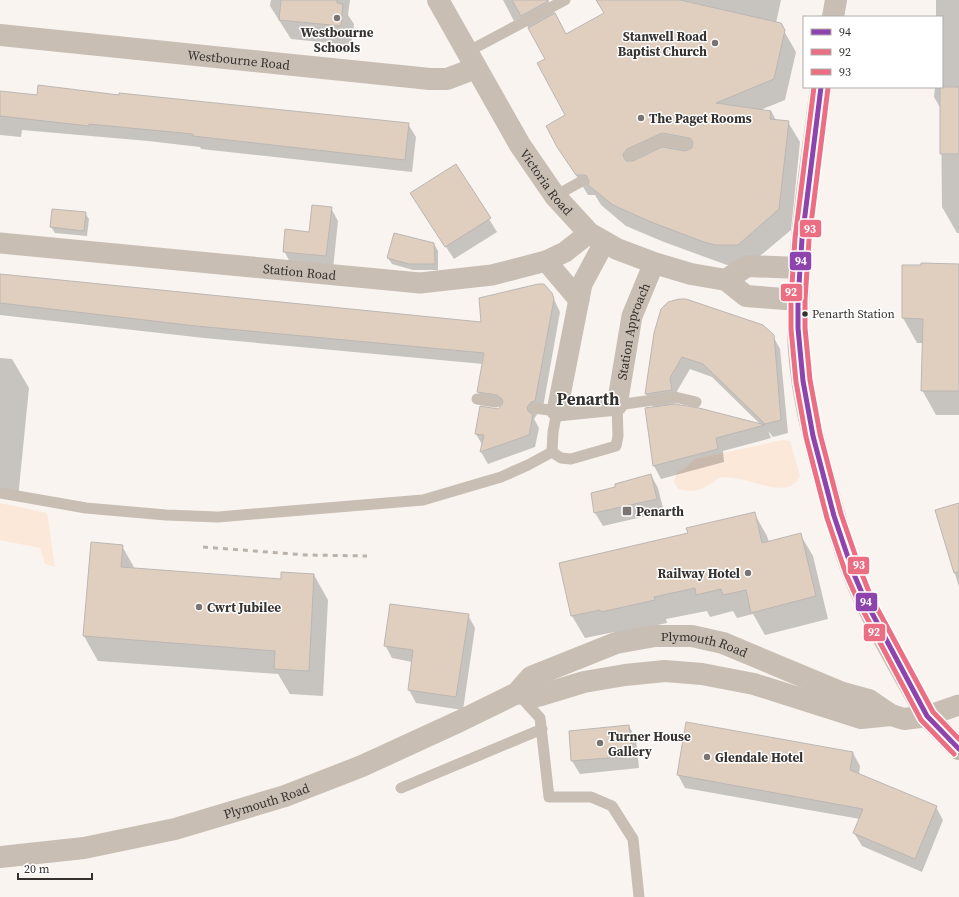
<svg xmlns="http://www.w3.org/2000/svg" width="959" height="897" font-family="'Source Serif 4',serif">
<rect width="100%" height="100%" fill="#f9f4ef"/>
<path fill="#fce8d8" d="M782 440 790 441 800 476C789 500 754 480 738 479 733 478 724 476 720 478 717 478 714 482 712 483 701 491 691 493 678 489L674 482 677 472 684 469 695 459Z
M0 503 47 513 55 567 45 564 40 548 0 540Z"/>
<path fill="#0003" fill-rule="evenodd" d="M271 0H350L348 15 354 24 351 45 291 39 270 6Z
M503 0H548L566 35 605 14 597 0H781L776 23 780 24 796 52 785 100 760 110 771 111 776 120 788 122 800 142 791 230 749 265H727L664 242 626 226 601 205 595 195H588L559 147 567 116 546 59 522 17 514 21Z
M936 0H959V233H957L942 207 941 109 934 97 935 87H942V17H936Z
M0 92 38 96H120L408 124 416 137 412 172 201 149 200 147 148 141 22 130 21 137 0 135Z
M456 165 497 232 454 259 419 206Z
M331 208 338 221 333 269 291 264 284 251 310 233Z
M85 213 89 219 87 236 55 233 51 227Z
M434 244 438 251V270H413L392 264 388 258Z
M959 265V415H936L922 390 923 343H917L903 318Z
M0 275 482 323 551 293 560 312 542 413H538L534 419 539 428 535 447 488 464 481 452 483 446 476 434 501 406 485 404 478 392 483 364 204 338 0 315Z
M655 333 773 336 780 349 788 433 773 437 768 431 771 438 723 451 724 462 661 479 654 466V408L646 394ZM690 369 712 377 761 425 671 404 679 403 677 391Z
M0 358 12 359 29 388 18 498 0 494Z
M651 475 658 488 664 512 603 526 595 513 592 494 617 488Z
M959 504V587L936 511Z
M754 513 767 536 769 542 800 534 813 556 828 619 765 635 753 614 737 618 733 611 710 617 707 611 666 619 667 623 615 634 614 632 585 638 572 616 560 563 689 534Z
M122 546 135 569 282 580 314 575 328 600 323 696 290 694 278 674 98 661 84 636Z
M468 615 475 628 463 710 416 703 409 690 412 662 392 658 385 645Z
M687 723 853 753 860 766 859 775 936 807 943 820 922 872 862 846 854 833 860 819 685 788 678 775Z
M629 726 636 739 639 768 580 774 572 761 570 732Z"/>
<path fill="#e0cfbf" stroke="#bbb7b4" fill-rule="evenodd" d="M281 0H337V3L343 4 341 26 279 20Z
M512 0H548V1L521 16Z
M596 0H680L781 23 785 30 774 79 716 103 771 111 770 119 789 121 779 209 738 245H715L704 242 651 222 613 205 588 185 589 181 586 175H576L557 147 546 126 565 115 537 63 545 59 528 28 555 13 566 34 604 13ZM662 133 690 138 693 142 692 148 685 151 662 147 633 161H626L624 158 623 154 627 149Z
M38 85 119 95V93L409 123 405 160 193 136V134L140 129 89 124V126L0 116V91L37 95Z
M940 87H959V154H940Z
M456 164 491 218 445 247 410 193Z
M312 205 332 207 326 256 283 252 285 229 309 232Z
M52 209 86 212 84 231 50 227Z
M394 233 434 243 435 264H409L387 258Z
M921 263 959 264V391H921L923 319 902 318V265H921Z
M0 274 481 322 479 298 538 284H544L552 293 554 299 535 401 531 402 527 407 528 411 533 415 529 435 480 452 484 435 475 434 480 406 498 409 503 403 502 399 497 395 477 392 484 353 196 326 0 303Z
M679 299H686L763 325 774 335 781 420 765 424 703 364 682 357 670 378 672 390 645 394 654 333 661 309 668 302Z
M675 404 699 408 765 425 716 438 718 449 653 466 645 408Z
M651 474 657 499 594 513 591 493 615 487V484Z
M959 503V572L954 573 935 510Z
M755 512 762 543 801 533 816 596 751 613 746 590 723 595 721 589 696 595 695 588 654 597 655 600 601 612 600 610 571 616 559 563 688 533 686 528Z
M91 542 123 545 121 567 281 579V572L314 574 309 671 274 669 275 651 83 636Z
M390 604 469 614 456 697 408 690 413 650 384 646Z
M686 722 853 752 850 770 937 806 915 859 853 833 863 809 677 775Z
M629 725 632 756 571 761 569 731Z"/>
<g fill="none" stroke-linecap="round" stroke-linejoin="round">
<path stroke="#c9beb4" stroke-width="11" d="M467 52 565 0
M630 155 661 140 686 144
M555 196 582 181
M477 399 496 402
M534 408 557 411 553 432 552 452 561 458 571 459 616 446 618 436 617 405 675 397 696 402
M0 493 86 508 166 515 218 517 423 500 501 477 528 465 552 452
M520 696 540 718 549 797H591L612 806 633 839 639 897
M401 788 542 729"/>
<g stroke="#c9beb4" stroke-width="21">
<path id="s1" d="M0 243 420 283 492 275 546 261 565 252 589 233"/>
<path id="s2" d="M604 243 582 284 557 411 617 405 632 316 654 263"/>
<path d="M546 261 579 300"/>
<path d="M927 716 959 705"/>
</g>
<g stroke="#c9beb4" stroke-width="22">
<path id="s3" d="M438 0 520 145 555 196 589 233 617 249 654 263 691 274 726 280 746 296 798 300"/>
<path d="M833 17 836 0"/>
<path id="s4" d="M0 35 430 79H447L476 68"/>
<path d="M726 280 747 266 800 268"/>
<path d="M517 693 538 696 584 682 625 675 665 671 702 674 754 684 861 718 891 715 904 719 927 716C901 669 873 623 853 573 842 544 834 514 826 485 812 434 798 380 798 326 797 246 811 166 821 87"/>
<path id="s5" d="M0 857 84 848 175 829 285 796 362 766 460 721 517 693 531 677 616 643 655 636H692L723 643 840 692 869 700 891 715"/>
</g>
<path stroke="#c2b5a9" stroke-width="22" d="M927 716 959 749"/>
<path stroke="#bab2ab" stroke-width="3" stroke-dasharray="5 5" stroke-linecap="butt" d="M203 547 306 555 367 556"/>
<g stroke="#fff" stroke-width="8">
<path id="bus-1" d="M821 87 802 239 798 300V328L803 381 813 436 834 516 853 572 865 600 927 716 959 749"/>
</g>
<g stroke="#fff" stroke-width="8">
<path id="bus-2" d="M814 87 795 238 791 300V329L796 382 806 437 827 518 846 574 859 603 921 720 954 754"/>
</g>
<g stroke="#fff" stroke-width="8">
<path id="bus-3" d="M828 88 809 240 805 300V328L810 380 820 434 841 514 860 569 871 597 933 712 959 739"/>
</g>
<use href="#bus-1" stroke="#8e44ad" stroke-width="5"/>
<use href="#bus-2" stroke="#eb6e82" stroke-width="5"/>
<use href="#bus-3" stroke="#eb6e82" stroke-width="5"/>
</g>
<g fill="#7a7572" stroke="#fff" stroke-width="1.5">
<circle cx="337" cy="18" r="4"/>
<circle cx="715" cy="43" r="4"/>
<circle cx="641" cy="118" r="4"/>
<rect x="622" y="506" width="10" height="10" rx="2"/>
<circle cx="748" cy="573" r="4"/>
<circle cx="199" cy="607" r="4"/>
<circle cx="600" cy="743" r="4"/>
<circle cx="707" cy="757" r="4"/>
</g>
<circle fill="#35312e" stroke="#fff" stroke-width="1.5" cx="805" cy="314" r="3.5"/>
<g text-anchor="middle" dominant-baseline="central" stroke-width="3" stroke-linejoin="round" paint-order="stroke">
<g font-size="12" fill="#35312e" stroke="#fff" text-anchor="start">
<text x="812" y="314">Penarth Station</text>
</g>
<g font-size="13" font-weight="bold" fill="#35312e" stroke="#fff" text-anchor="start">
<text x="337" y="32" text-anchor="middle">Westbourne<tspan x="337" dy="15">Schools</tspan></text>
<text x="707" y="36" text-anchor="end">Stanwell Road<tspan x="707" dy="15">Baptist Church</tspan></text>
<text x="649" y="118">The Paget Rooms</text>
<text x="636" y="511">Penarth</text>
<text x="740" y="573" text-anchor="end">Railway Hotel</text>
<text x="207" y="607">Cwrt Jubilee</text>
<text x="608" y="736">Turner House<tspan x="608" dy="15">Gallery</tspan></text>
<text x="715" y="757">Glendale Hotel</text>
</g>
<g font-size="13" fill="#35312e" stroke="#fff">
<text stroke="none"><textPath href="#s4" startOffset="240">Westbourne Road</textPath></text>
<text stroke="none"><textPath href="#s3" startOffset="212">Victoria Road</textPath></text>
<text stroke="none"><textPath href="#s1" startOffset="301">Station Road</textPath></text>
<text stroke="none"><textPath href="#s2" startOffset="312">Station Approach</textPath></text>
<text stroke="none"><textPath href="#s5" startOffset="749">Plymouth Road</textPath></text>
<text stroke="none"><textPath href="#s5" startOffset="273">Plymouth Road</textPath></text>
</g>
<g font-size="17" font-weight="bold" fill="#35312e" stroke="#fff">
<text x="588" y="399">Penarth</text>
</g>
</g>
<g stroke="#fff" stroke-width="1.5">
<rect x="799" y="219" width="23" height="19" rx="4" fill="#eb6e82"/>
<rect x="789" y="251" width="23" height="20" rx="4" fill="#8e44ad"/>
<rect x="780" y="283" width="23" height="19" rx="4" fill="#eb6e82"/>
<rect x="847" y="556" width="23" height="19" rx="4" fill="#eb6e82"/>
<rect x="855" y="592" width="23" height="20" rx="4" fill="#8e44ad"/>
<rect x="863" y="623" width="23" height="19" rx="4" fill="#eb6e82"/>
</g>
<g font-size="11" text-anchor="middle" font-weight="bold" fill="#fff">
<text x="810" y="233">93</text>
<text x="801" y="265">94</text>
<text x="791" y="296">92</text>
<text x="859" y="569">93</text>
<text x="866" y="606">94</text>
<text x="874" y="636">92</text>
</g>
<rect x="803" y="16" width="140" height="72" fill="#ffffff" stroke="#aeadab"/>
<rect x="811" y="29" width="20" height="6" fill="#8e44ad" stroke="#aeadab"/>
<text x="839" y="36" font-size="12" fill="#35312e">94</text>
<rect x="811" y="49" width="20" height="6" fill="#eb6e82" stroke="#aeadab"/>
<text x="839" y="56" font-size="12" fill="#35312e">92</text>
<rect x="811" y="69" width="20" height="6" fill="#eb6e82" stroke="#aeadab"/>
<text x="839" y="76" font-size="12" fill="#35312e">93</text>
<path d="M18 873v6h74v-6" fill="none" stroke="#35312e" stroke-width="2"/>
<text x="24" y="873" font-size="12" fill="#35312e" stroke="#ffffff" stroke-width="3" paint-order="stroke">20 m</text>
</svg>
